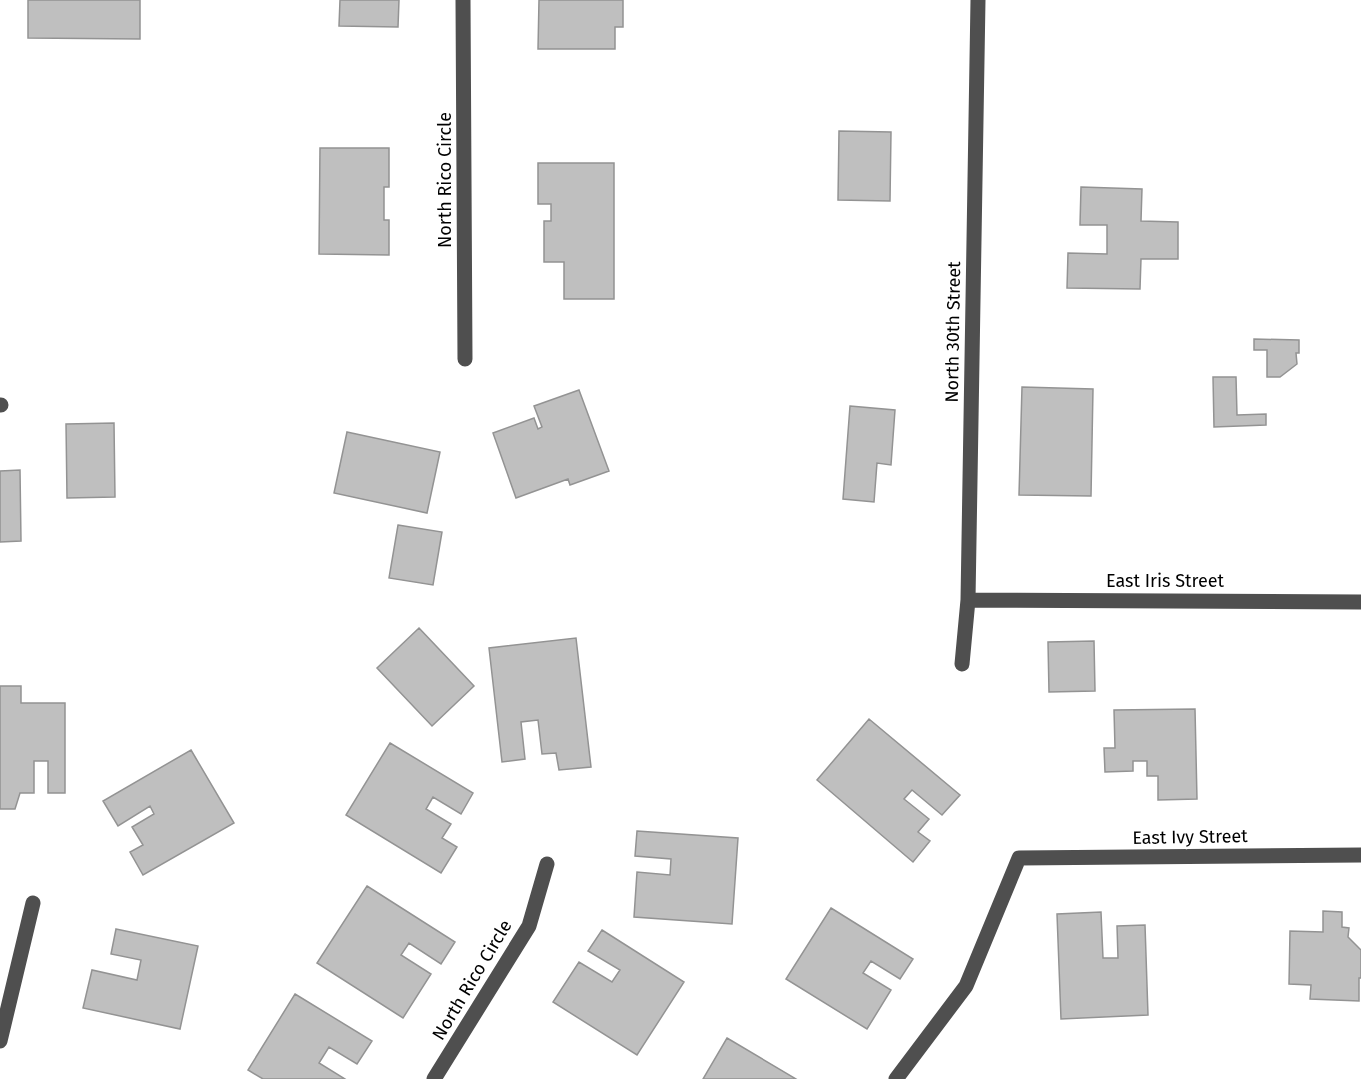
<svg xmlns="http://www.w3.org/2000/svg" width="1361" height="1079" font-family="'Fira Sans',sans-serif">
<rect width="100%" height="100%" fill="#fff"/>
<path fill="#bfbfbf" stroke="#939393" stroke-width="1.5" d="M28 0H140V39L28 38Z
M340 0H399L398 27 339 26Z
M539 0H623V27H615V49H538Z
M839 131 891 132 890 201 838 200Z
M320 148H389V187H384V220H389V255L319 254Z
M538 163H614V299H564V262H544V221H551V204H538Z
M1081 187 1142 189 1141 221 1178 222V259H1141L1140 289 1067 288 1068 253 1107 254V225H1080Z
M1254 339 1299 340V353H1296L1297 364 1280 377H1267V350H1254Z
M1213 377H1236L1237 415 1266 414V425L1214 427Z
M1022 387 1093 389 1091 496 1019 495Z
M579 390 609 471 570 485 568 479 516 498 493 433 534 418 538 429 542 427 534 406Z
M850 406 895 410 891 465 877 463 874 502 843 499Z
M114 423 115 497 67 498 66 424Z
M347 432 440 452 427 513 334 493Z
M20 470 21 541 0 542V471Z
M398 525 442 532 433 585 389 578Z
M419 628 474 686 432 726 377 668Z
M576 638 591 767 559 770 556 753 542 754 538 720 521 722 525 759 502 762 489 648Z
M1094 641 1095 691 1049 692 1048 642Z
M0 686H21V703H65V793H48V761H34V793H20L15 809H0Z
M1195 709 1197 799 1158 800V776H1147V761H1133V771L1105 772 1104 748H1115L1114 710Z
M869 719 960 795 942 815 912 790 904 799 929 819 918 832 930 841 913 862 817 780Z
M390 743 473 793 461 814 433 797 426 809 451 824 442 838 457 847 441 873 346 815Z
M191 750 234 823 143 875 130 852 143 845 132 827 154 814 150 806 118 826 103 801Z
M637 831 738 838 732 924 634 917 637 872 670 875 671 859 635 856Z
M367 886 455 942 441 964 409 943 401 955 431 974 403 1018 317 963Z
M831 908 913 959 900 979 871 961 863 973 891 990 867 1029 786 979Z
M1323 911 1342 912V927L1349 928 1348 937 1361 950V978H1359V1001L1310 999 1311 985 1289 984 1290 931 1323 932Z
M1101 912 1103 958H1118L1117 926 1145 925 1148 1015 1061 1019 1057 914Z
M116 929 198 946 180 1029 83 1008 92 970 137 980 141 960 111 954Z
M602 930 684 982 637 1055 553 1002 579 962 612 982 620 970 588 951Z
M295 994 372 1041 357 1064 329 1047 319 1063 345 1079H263L248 1070Z
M727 1038 796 1079H703Z"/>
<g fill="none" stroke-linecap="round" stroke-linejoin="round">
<path stroke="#4f4f4f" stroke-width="15" d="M463 0 465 359
M0 405H1
M968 600 1361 602
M962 664 968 600 978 0
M0 1041 33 903
M434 1079 529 926 547 864
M896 1079 966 986 1019 858 1361 855"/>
</g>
<g text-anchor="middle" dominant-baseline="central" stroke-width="5" stroke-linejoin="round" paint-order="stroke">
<g font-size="18" fill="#000" stroke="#fff">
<text transform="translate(445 180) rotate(-90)">North Rico Circle</text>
<text transform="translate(953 332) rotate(-89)">North 30th Street</text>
<text x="1165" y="581">East Iris Street</text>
<text transform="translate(1190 837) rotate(-1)">East Ivy Street</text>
<text transform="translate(472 980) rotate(-59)">North Rico Circle</text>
</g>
</g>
</svg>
